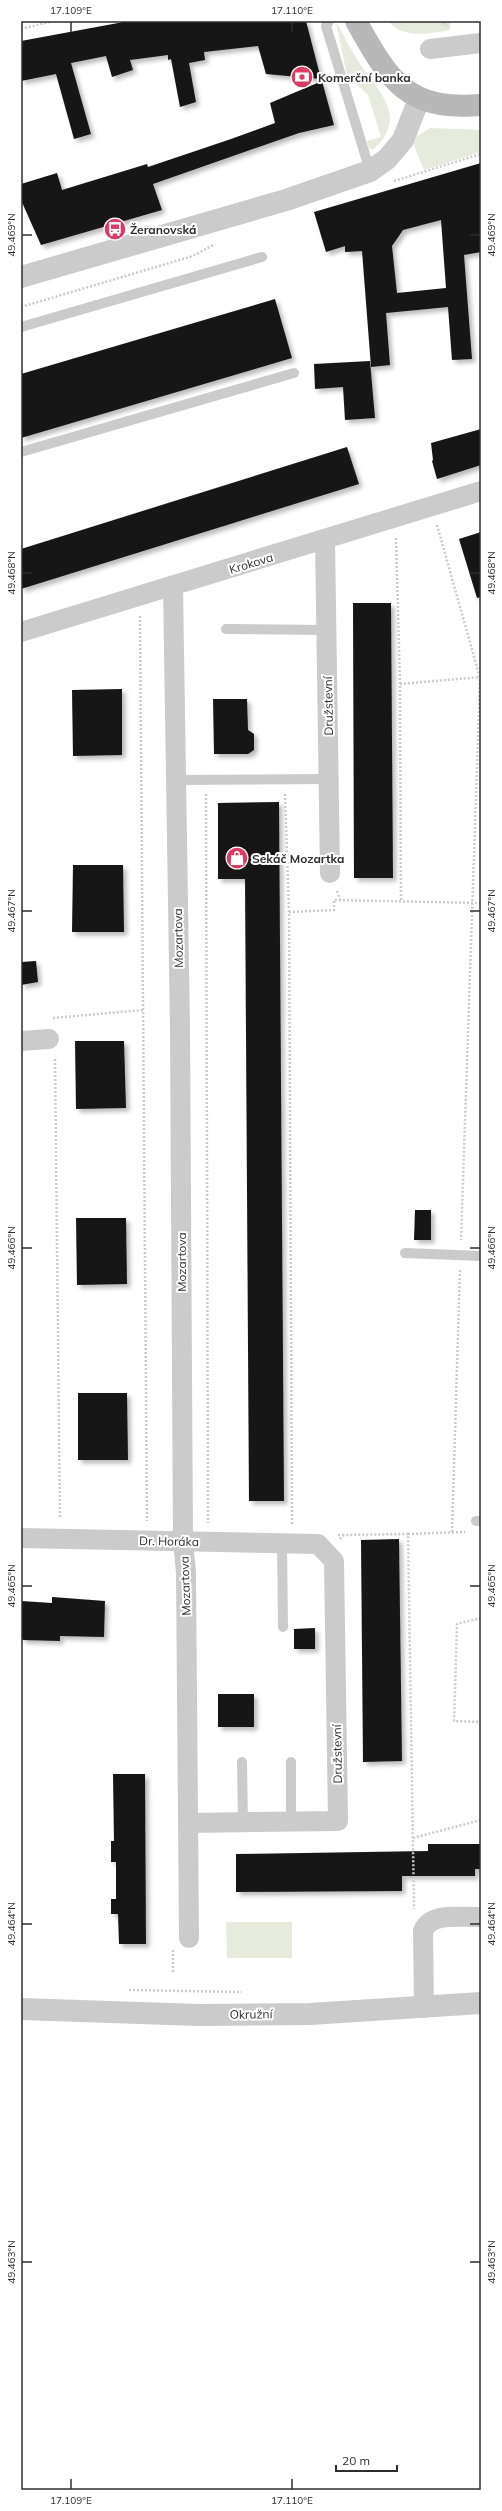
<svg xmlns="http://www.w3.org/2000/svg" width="502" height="2511" font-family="Mulish,sans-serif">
<defs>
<filter id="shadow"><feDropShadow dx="3.5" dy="3.5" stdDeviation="2" flood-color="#0004"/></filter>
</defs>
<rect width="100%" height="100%" fill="#fff"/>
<path fill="#e7ebdd" d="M389 21H451L450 30C431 33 402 40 389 21Z
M336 22C344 36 352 52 361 65 381 94 408 118 373 150L369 148 367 141 381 137 368 95 347 75Z
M430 128 481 130V152L424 170 413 143 416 137Z
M226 1922H292V1958H227Z"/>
<path fill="#151515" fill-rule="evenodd" filter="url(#shadow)" d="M129 21H306L321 79 266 74 258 46 204 52 205 60 189 63 196 102 180 107 171 59 168 60V55L130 60 133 70 112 77 106 56 71 63 91 134 74 139 56 74 21 81V41Z
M322 81 334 125 299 133 153 184 162 210 41 245 21 200V184L57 173 62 190 147 164 148 167 231 139 275 123 270 103Z
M481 163V252L464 255 472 359 452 360 448 307 386 313 390 365 371 367 362 251 345 252V246L326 252 314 212ZM441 220 446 288 397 293 392 246 403 230Z
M275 299 292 358 21 438V374Z
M370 361 375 418 345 420 343 387 315 389 314 364Z
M481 429V465L437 479 432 461 433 460 431 443Z
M347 447 359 484 21 589V549Z
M481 532V597L477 598 459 539Z
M353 603H391L393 878H354Z
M122 689V755L73 756 72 690Z
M213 699H247L248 730 254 734V750L248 754H214Z
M279 802 284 1501H249L245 879H218V803Z
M73 865H123L124 932H72Z
M36 961 38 982 21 985V962Z
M75 1041H124L126 1108 76 1109Z
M415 1210H431V1240H414Z
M76 1218H126L127 1284 77 1285Z
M78 1393H127L128 1460H78Z
M399 1539 402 1761 363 1762 361 1540Z
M52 1597 105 1601 104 1637 60 1636V1641L23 1640 21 1637V1601L52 1603Z
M315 1628V1649H294V1629Z
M218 1694H254V1727H218Z
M113 1774H145L146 1944H119L118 1914H111V1899H116V1862H111V1841H114Z
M428 1844H481V1869H475V1876H402V1891L236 1892V1854L428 1851Z"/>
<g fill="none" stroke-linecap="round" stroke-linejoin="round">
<path stroke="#cbcbcb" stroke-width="2.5" stroke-dasharray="2 2" stroke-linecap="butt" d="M439 21 447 26
M21 29 53 21
M394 181 481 154
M21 307 193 256 215 244
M437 525 480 678 461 1240
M396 538 400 684 401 900
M140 616 147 1521
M400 684 481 677
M206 794 208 1523
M285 794 289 912
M337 891 340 900
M53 1018 143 1010
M55 1059 60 1519
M292 1524 289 912 334 910V900L481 903
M452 1532 460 1269
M408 1534 465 1532
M338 1535H344
M340 1539 344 1535 408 1534 414 1909
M481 1618 457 1624 454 1721 481 1722
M413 1838 481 1820
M173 1950V1973
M129 1990 242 1992"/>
<path stroke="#cbcbcb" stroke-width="10" d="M329 21 326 26 370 171
M21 327 262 257
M21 452 294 373
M226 629 327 630
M176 780 329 779
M405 1253 481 1256
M476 1521H481
M282 1543 283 1627
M242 1762 243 1823
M291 1762V1822"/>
<path stroke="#cbcbcb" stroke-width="20" d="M430 49 481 43
M325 540 330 873
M173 586 180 1029 183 1542 186 1572 189 1938
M21 632 481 491
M21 1041 49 1039
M21 1538 318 1544 334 1561 338 1821 188 1823
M424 2008 423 1931C431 1911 463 1918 481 1917"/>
<path stroke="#cbcbcb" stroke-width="22" d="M21 277 286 200 370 171 387 159 403 140 419 99
M21 2009 199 2015 310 2014 481 2003"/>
<path stroke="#b8b8b8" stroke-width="22" d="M356 21C389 80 406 111 481 105"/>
</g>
<path fill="none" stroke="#2e2e2e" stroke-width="1.5" d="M71 22V32M292 22V32M22 235H32M470 235H480M22 573H32M470 573H480M22 911H32M470 911H480M22 1248H32M470 1248H480M22 1586H32M470 1586H480M22 1924H32M470 1924H480M22 2262H32M470 2262H480M71 2479V2489M292 2479V2489"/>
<defs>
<g id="bank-disc" transform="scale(1.15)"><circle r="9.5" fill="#db3b65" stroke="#fff"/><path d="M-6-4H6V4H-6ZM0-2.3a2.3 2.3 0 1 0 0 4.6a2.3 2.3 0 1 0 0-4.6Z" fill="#fff"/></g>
<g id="bus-disc" transform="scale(1.15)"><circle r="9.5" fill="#db3b65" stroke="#fff"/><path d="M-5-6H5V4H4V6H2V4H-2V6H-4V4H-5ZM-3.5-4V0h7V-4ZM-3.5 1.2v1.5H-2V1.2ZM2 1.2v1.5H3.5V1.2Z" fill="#fff"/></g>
<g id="shop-disc" transform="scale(1.15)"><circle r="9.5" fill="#db3b65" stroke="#fff"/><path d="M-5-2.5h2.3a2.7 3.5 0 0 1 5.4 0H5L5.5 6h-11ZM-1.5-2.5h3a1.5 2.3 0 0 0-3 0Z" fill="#fff"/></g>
</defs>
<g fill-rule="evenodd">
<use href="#bank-disc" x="302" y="77"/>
<use href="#bus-disc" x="115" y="229"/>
<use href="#shop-disc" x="237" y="858"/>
</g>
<g text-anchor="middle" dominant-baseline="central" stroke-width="4" stroke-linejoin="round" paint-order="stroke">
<g font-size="12" font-weight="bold" fill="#2e2e2e" stroke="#fff" text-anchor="start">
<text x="318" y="77">Komerční banka</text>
<text x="130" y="229">Žeranovská</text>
<text x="252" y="858">Sekáč Mozartka</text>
</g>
<g font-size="12" fill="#2e2e2e" stroke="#fff">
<text transform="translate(251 563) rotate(-17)">Krokova</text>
<text transform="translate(328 706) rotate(-91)">Družstevní</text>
<text transform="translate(178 938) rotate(-91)">Mozartova</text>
<text transform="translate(181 1262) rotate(-90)">Mozartova</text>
<text transform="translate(169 1541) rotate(1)">Dr. Horáka</text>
<text transform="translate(185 1586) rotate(-92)">Mozartova</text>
<text transform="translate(337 1754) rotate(-91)">Družstevní</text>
<text transform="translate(251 2014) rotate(-1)">Okružní</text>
</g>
</g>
<rect width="502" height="2511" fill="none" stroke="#ffffff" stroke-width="44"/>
<path d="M336 2465v6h61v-6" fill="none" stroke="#2e2e2e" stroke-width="2"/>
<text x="342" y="2465" font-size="12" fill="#2e2e2e" stroke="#ffffff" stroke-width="3" paint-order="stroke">20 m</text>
<rect x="22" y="22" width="458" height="2467" fill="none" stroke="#2e2e2e" stroke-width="1.5"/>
<g font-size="10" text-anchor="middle" fill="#2e2e2e">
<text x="71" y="14">17.109°E</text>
<text x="292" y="14">17.110°E</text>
<text transform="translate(11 235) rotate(-90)" y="4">49.469°N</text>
<text transform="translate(491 235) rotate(-90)" y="4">49.469°N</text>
<text transform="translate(11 573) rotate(-90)" y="4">49.468°N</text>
<text transform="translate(491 573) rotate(-90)" y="4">49.468°N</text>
<text transform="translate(11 911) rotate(-90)" y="4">49.467°N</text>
<text transform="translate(491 911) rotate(-90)" y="4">49.467°N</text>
<text transform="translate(11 1248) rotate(-90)" y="4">49.466°N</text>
<text transform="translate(491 1248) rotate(-90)" y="4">49.466°N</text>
<text transform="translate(11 1586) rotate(-90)" y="4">49.465°N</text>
<text transform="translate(491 1586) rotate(-90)" y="4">49.465°N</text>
<text transform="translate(11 1924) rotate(-90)" y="4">49.464°N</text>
<text transform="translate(491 1924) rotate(-90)" y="4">49.464°N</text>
<text transform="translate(11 2262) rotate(-90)" y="4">49.463°N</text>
<text transform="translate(491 2262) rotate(-90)" y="4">49.463°N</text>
<text x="71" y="2504">17.109°E</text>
<text x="292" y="2504">17.110°E</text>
</g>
</svg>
